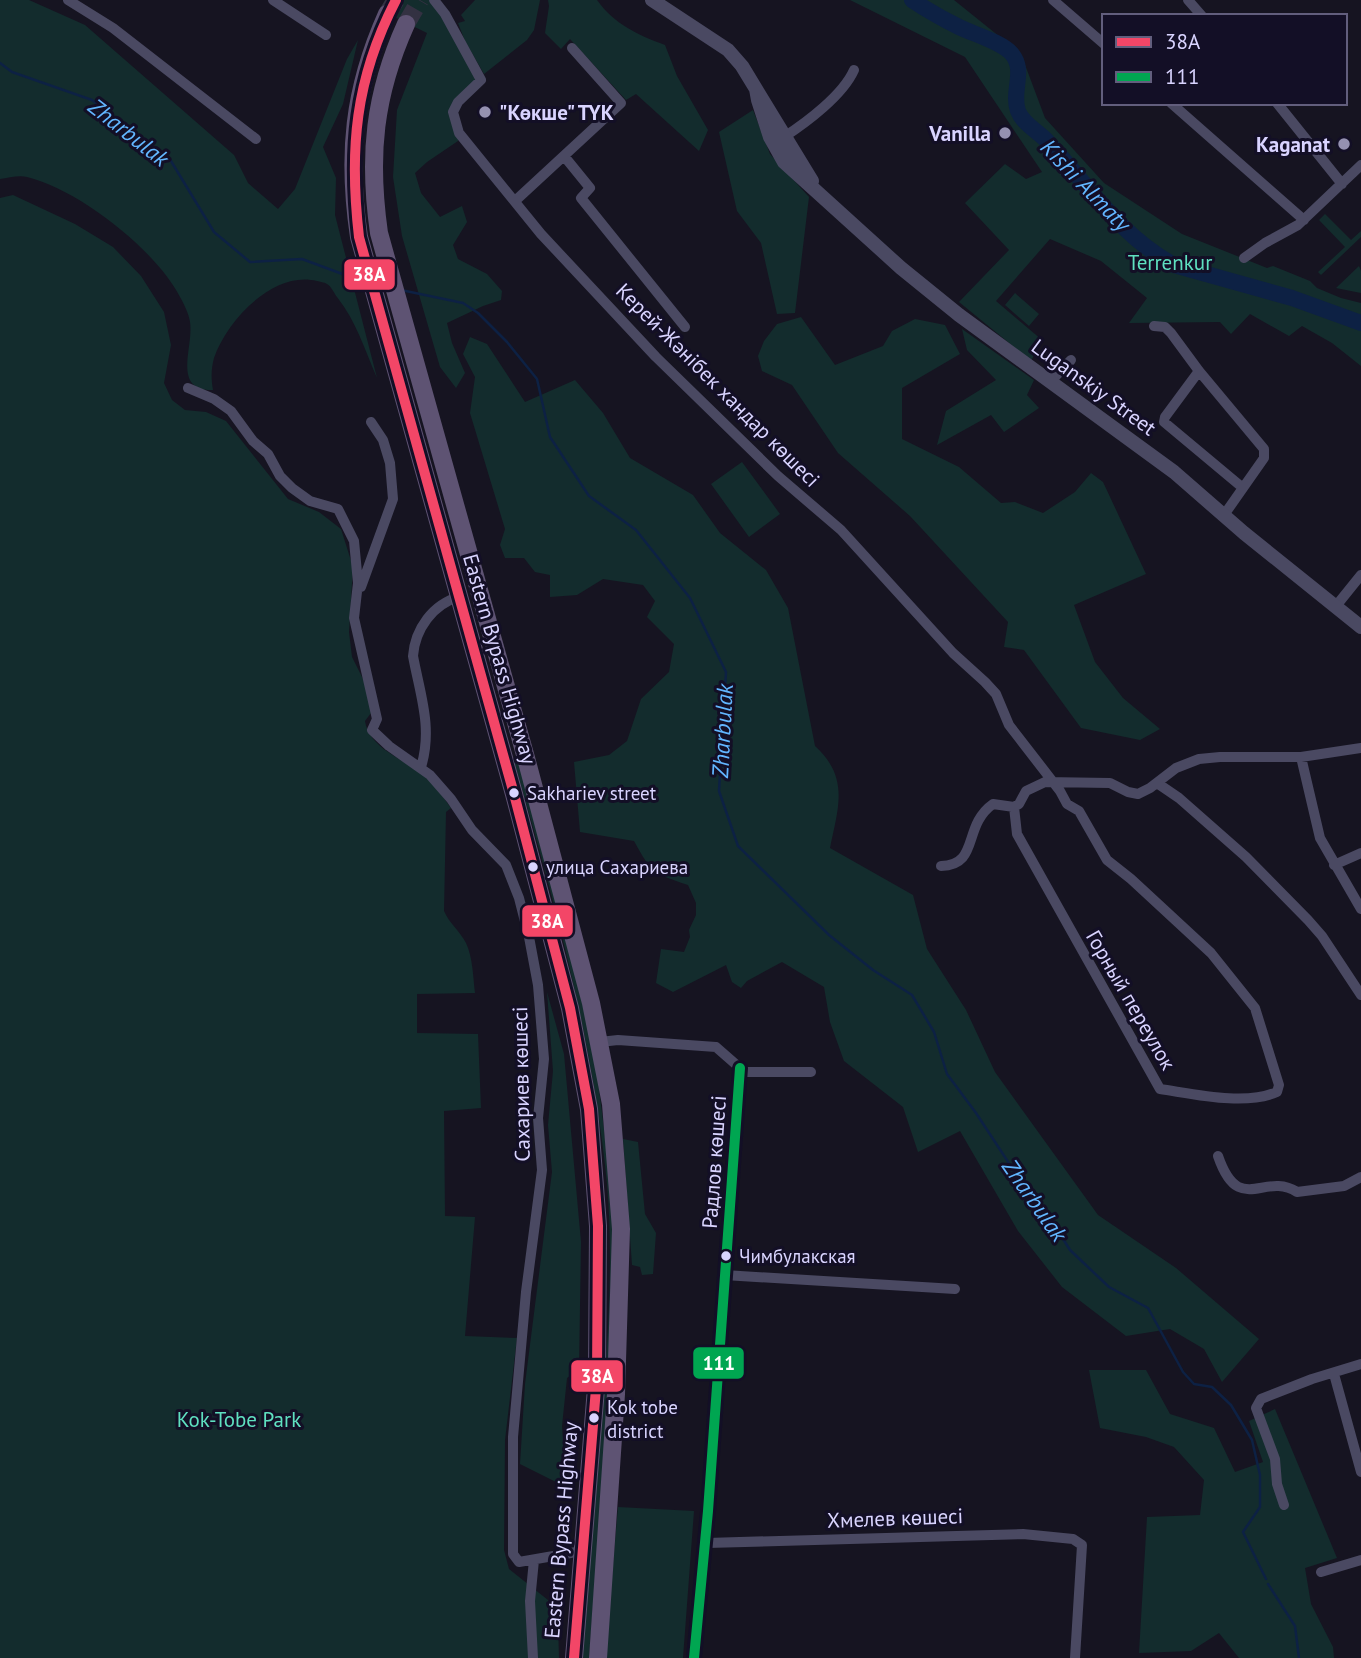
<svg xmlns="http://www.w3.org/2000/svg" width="1361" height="1658" font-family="'PT Sans',sans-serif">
<rect width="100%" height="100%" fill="#161421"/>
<path fill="#132c2d" d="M0 0H29L85 25 234 155 248 183 278 209 295 189 347 59 358 40 343 104 323 147 336 178 335 215 377 378C365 350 356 321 337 297 334 293 331 286 327 284 324 282 320 282 317 281 274 270 227 320 214 358 211 369 211 379 213 390 171 391 194 347 190 322 189 314 184 304 180 297 156 250 78 189 27 177 19 175 8 178 0 179Z
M385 0H431L481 80 458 102V141L427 162 415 173 421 193 440 217 462 206 467 222 453 245 458 259 487 274 502 291 501 300 483 306 447 323 452 343 465 373 456 388 440 367 402 236 393 177 397 110 427 33 380 10Z
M475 0H540L534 30 527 40 484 74 465 41 458 23 465 21 461 15Z
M548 0H597C614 24 638 35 665 45L677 76 708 130 699 151 636 94 626 100 570 39 561 49 545 33 549 6Z
M850 0H954L1021 54 1045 118 1104 183 1182 234 1267 268 1273 266 1310 281 1317 288 1341 298 1361 303V366L1332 343 1302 326 1289 336 1250 314 1231 334 1220 322 1129 323 1147 298 1101 261 1050 239 996 301 1042 340 1031 361 959 302 1009 250 965 203 1005 164 1026 179 1042 172 965 57Z
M753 110 770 154 809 197 795 313 777 314 761 243 737 211 719 132Z
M13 195 75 224 113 247 141 276 164 312 171 345 164 383 172 400 185 410 206 412 226 421 288 499 319 512 341 529 353 567 349 632 352 657 370 693 371 713 365 721C369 748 403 759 422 773 434 782 443 797 451 808L446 812 444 911C449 923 460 931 466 943 473 958 473 977 475 993L417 994V1033L478 1034 481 1108 444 1111 445 1216 475 1217 465 1336 517 1338 505 1440 504 1550 509 1569 548 1600 558 1622 559 1658H0V198Z
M1325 214 1351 240 1361 231V237L1321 275 1318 272 1345 247 1319 220Z
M1359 266 1361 271V293L1336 288Z
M1015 293 1039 314 1029 326 1005 305Z
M801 317 835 365 883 346 892 331 915 319 945 325 960 354 902 388V439L959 467 1001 503 1015 502 1043 513 1075 492 1091 473 1103 482 1146 574 1074 605 1095 662 1123 698 1160 729 1140 740 1081 728 1024 650 1004 647 1008 622 910 516 838 453 792 385 762 371 758 356 764 341 777 324Z
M962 329 1034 380 1027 395 1039 408 1004 432 991 415 937 445 946 411 996 380 967 350Z
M470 337 487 344 525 402 575 380 603 413 630 458 693 495 720 533 766 570 788 608 815 746C850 778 838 808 830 848L913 895 927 949 966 1010 995 1072 1098 1215 1176 1268 1259 1339 1222 1382 1204 1349 1170 1329 1126 1336 1062 1287 1018 1231 960 1131 918 1152 903 1107 844 1061 830 1022 824 987 782 962 747 981 741 988 732 982 726 965 673 992 656 983 661 949 684 952 690 937 689 930 696 915V903L688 885C653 873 652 874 634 841L580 832 574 762 609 755 627 741 641 699 669 672 674 644 647 617 655 601 643 585 603 579 577 595 550 597V575L535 572 524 558H505L500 545 505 529 470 413 475 377 463 354Z
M742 462 780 514 749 537 711 484Z
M518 760 584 1004 596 1065 611 1185 613 1234 610 1385 589 1658H582C588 1583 595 1507 601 1432 607 1350 614 1266 607 1184 593 1040 554 899 514 761Z
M547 992 564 1054 581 1242 579 1370 567 1378 562 1426 566 1487 520 1464 525 1384 552 1172 548 1125 553 1071Z
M623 1139 638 1142 645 1214 656 1233 653 1274 642 1275 640 1267 632 1265Z
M1089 1370H1146L1170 1414 1214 1428 1235 1472 1263 1462 1249 1421 1275 1409 1337 1558 1305 1568 1311 1604 1333 1647 1334 1658H1239L1219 1633 1191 1651 1139 1653 1147 1517 1200 1515 1204 1480 1174 1447 1146 1437 1100 1428Z
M618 1507 694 1511 683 1658H605Z"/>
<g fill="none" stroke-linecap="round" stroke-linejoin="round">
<path stroke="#0d2144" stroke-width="2.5" d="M0 63 12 72 92 100 171 161 214 232 250 262 302 259 364 282
M401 290 463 303 478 313 507 342 537 379 550 437 589 496 636 530 690 598 726 672 719 791 738 846 829 935 873 970 912 995 934 1032 947 1074 976 1113 1020 1180 1046 1212 1070 1250 1109 1287 1148 1308 1183 1372 1194 1384 1212 1387 1231 1405 1252 1440 1260 1475V1507L1243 1532 1266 1579
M1268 1584 1295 1626 1299 1658"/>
<path stroke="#0d2144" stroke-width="16" d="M912 0C927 10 943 19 959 27 973 34 1002 42 1012 54 1026 71 1011 91 1018 111 1023 124 1039 132 1048 142 1088 185 1120 236 1174 265L1292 298 1361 323"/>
<path stroke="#333142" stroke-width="18" stroke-dasharray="18 9" stroke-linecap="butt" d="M387 14 396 0
M406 24 420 0"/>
<path stroke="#4a4962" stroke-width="10" d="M68 0 113 28 256 139
M273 0 326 35
M434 0 445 14 481 80 458 102 453 112 459 133 541 234 656 357 778 476 841 530 953 653 985 682 996 694 1009 725 1060 791 1067 804 1079 811 1107 860 1131 879 1211 953 1255 1008 1279 1085 1277 1092C1245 1106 1194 1094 1160 1089L1017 834 1014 807
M1053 0 1104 44
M1188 0 1202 16
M1171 103 1304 220
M1277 103 1342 184
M784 137C807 122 843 95 854 70
M564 156 590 188 581 198 685 327
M515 201 621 103 572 48
M1244 258 1265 243 1298 225 1361 165
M1154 326 1165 327 1171 333 1199 371 1264 449V458L1224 515
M1199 371 1165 417 1164 422 1243 488
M1051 381 1071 360
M188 388 214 399 231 411 253 441 268 454 280 476 292 488 310 501 338 509 354 541 358 583 354 618 377 719 372 730 389 746 430 775 451 799 472 830 506 865 519 898 529 937 538 985 544 1059 538 1118 542 1170 526 1292 513 1437V1554L519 1562 582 1551
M361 587 393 499 390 463 383 440 371 422
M1336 606 1361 575
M1301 757 1320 838 1361 909
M421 767C433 728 420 694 413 656 415 629 433 604 459 597
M1157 783 1179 798 1246 857 1308 920 1322 936 1361 995
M1334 865 1361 853
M941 866C980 865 962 826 993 804L1014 807 1019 804 1026 791 1045 782 1110 783 1128 792 1138 794 1150 788 1176 768 1199 759 1220 757H1301L1361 748
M600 1042 618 1040 716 1047 740 1068C722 1264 716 1462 694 1658
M740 1072H811
M1218 1156C1239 1217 1264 1171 1297 1192L1344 1186 1361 1177
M724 1275 955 1289
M1334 1374 1361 1472
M1284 1505 1277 1484 1275 1459 1256 1408 1261 1399 1312 1379 1361 1364
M707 1543 1023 1534 1073 1539 1082 1545 1075 1658
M1321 1572 1361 1560
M533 1658 530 1601 534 1560"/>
<path stroke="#4a4962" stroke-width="14" d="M652 0 728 50 742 66 812 181
M756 89 758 100 770 137 784 162 901 268 959 315 1174 472 1244 533 1361 627"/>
<path stroke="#5e5373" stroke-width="18" d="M387 14C353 90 347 155 359 237L514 794 570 1008 589 1109 598 1226 597 1376 574 1658
M406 24C374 95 368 156 379 233L526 758 591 1003 611 1104 621 1229 616 1394 598 1658"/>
<g stroke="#130f26" stroke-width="16">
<path id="bus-1" d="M396 0C355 79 349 150 359 237L514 794 570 1008 589 1109 598 1226 597 1376 574 1658"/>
</g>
<g stroke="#130f26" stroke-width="16">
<path id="bus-2" d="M694 1658 708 1511 740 1068"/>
</g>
<use href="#bus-1" stroke="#f34667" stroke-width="10"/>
<use href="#bus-2" stroke="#00a651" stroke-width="10"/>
</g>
<g fill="#9591b1" stroke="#130f26" stroke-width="2.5">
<circle cx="485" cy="112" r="7"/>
<circle cx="1005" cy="133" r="7"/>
<circle cx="1344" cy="144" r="7"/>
</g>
<g fill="#d9d4ff" stroke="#130f26" stroke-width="2.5">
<circle cx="514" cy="793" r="6"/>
<circle cx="533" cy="867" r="6"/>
<circle cx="726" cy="1256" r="6"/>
<circle cx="594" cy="1418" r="6"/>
</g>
<g text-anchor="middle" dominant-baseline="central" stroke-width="6" stroke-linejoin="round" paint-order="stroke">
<g font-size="19" fill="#d9d4ff" stroke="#130f26" text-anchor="start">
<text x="527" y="793">Sakhariev street</text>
<text x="546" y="867">улица Сахариева</text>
<text x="739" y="1256">Чимбулакская</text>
<text x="607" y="1407">Kok tobe<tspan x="607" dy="24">district</tspan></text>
</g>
<g font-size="21" font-weight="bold" fill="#d9d4ff" stroke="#130f26" text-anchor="end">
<text x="499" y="112" text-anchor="start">"Көкше" ТҮК</text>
<text x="991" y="133">Vanilla</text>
<text x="1330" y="144">Kaganat</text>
</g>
<g font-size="21" fill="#5fe0c0" stroke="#130f26">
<text x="1170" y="262">Terrenkur</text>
<text x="239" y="1419">Kok-Tobe Park</text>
</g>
<g font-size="21" fill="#d9d4ff" stroke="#130f26">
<text transform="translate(718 385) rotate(45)">Керей-Жәнібек хандар көшесі</text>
<text transform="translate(1094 387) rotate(36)">Luganskiy Street</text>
<text transform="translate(500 659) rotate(74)">Eastern Bypass Highway</text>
<text transform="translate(1131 1000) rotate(60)">Горный переулок</text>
<text transform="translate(521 1084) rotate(-91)">Сахариев көшесі</text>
<text transform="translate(714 1162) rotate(-86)">Радлов көшесі</text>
<text transform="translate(895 1518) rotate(-2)">Хмелев көшесі</text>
<text transform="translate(561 1530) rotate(-85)">Eastern Bypass Highway</text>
</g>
<g font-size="23" font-style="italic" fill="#62b6ff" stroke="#130f26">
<text transform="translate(129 132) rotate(38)">Zharbulak</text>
<text transform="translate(1086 185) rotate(46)">Kіshі Almaty</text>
<text transform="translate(722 731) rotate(-87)">Zharbulak</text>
<text transform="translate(1035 1200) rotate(55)">Zharbulak</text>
</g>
</g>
<g stroke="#130f26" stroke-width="2.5">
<rect x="343" y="258" width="53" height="33" rx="7" fill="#f34667"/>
<rect x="521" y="904" width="53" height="34" rx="7" fill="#f34667"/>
<rect x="692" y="1346" width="53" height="34" rx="7" fill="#00a651"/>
<rect x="570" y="1359" width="54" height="34" rx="7" fill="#f34667"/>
</g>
<g font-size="19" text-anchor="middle" font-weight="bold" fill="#fff">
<text x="369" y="281">38А</text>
<text x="547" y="928">38А</text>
<text x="719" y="1370">111</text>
<text x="597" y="1383">38А</text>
</g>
<rect x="1102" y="14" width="245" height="91" fill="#130f26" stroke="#625e7d" stroke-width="2"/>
<rect x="1116" y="37" width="35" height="10" fill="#f34667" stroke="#625e7d" stroke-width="2"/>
<text x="1165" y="49" font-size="21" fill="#d9d4ff">38А</text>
<rect x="1116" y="72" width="35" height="10" fill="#00a651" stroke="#625e7d" stroke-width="2"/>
<text x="1165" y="84" font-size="21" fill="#d9d4ff">111</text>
</svg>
